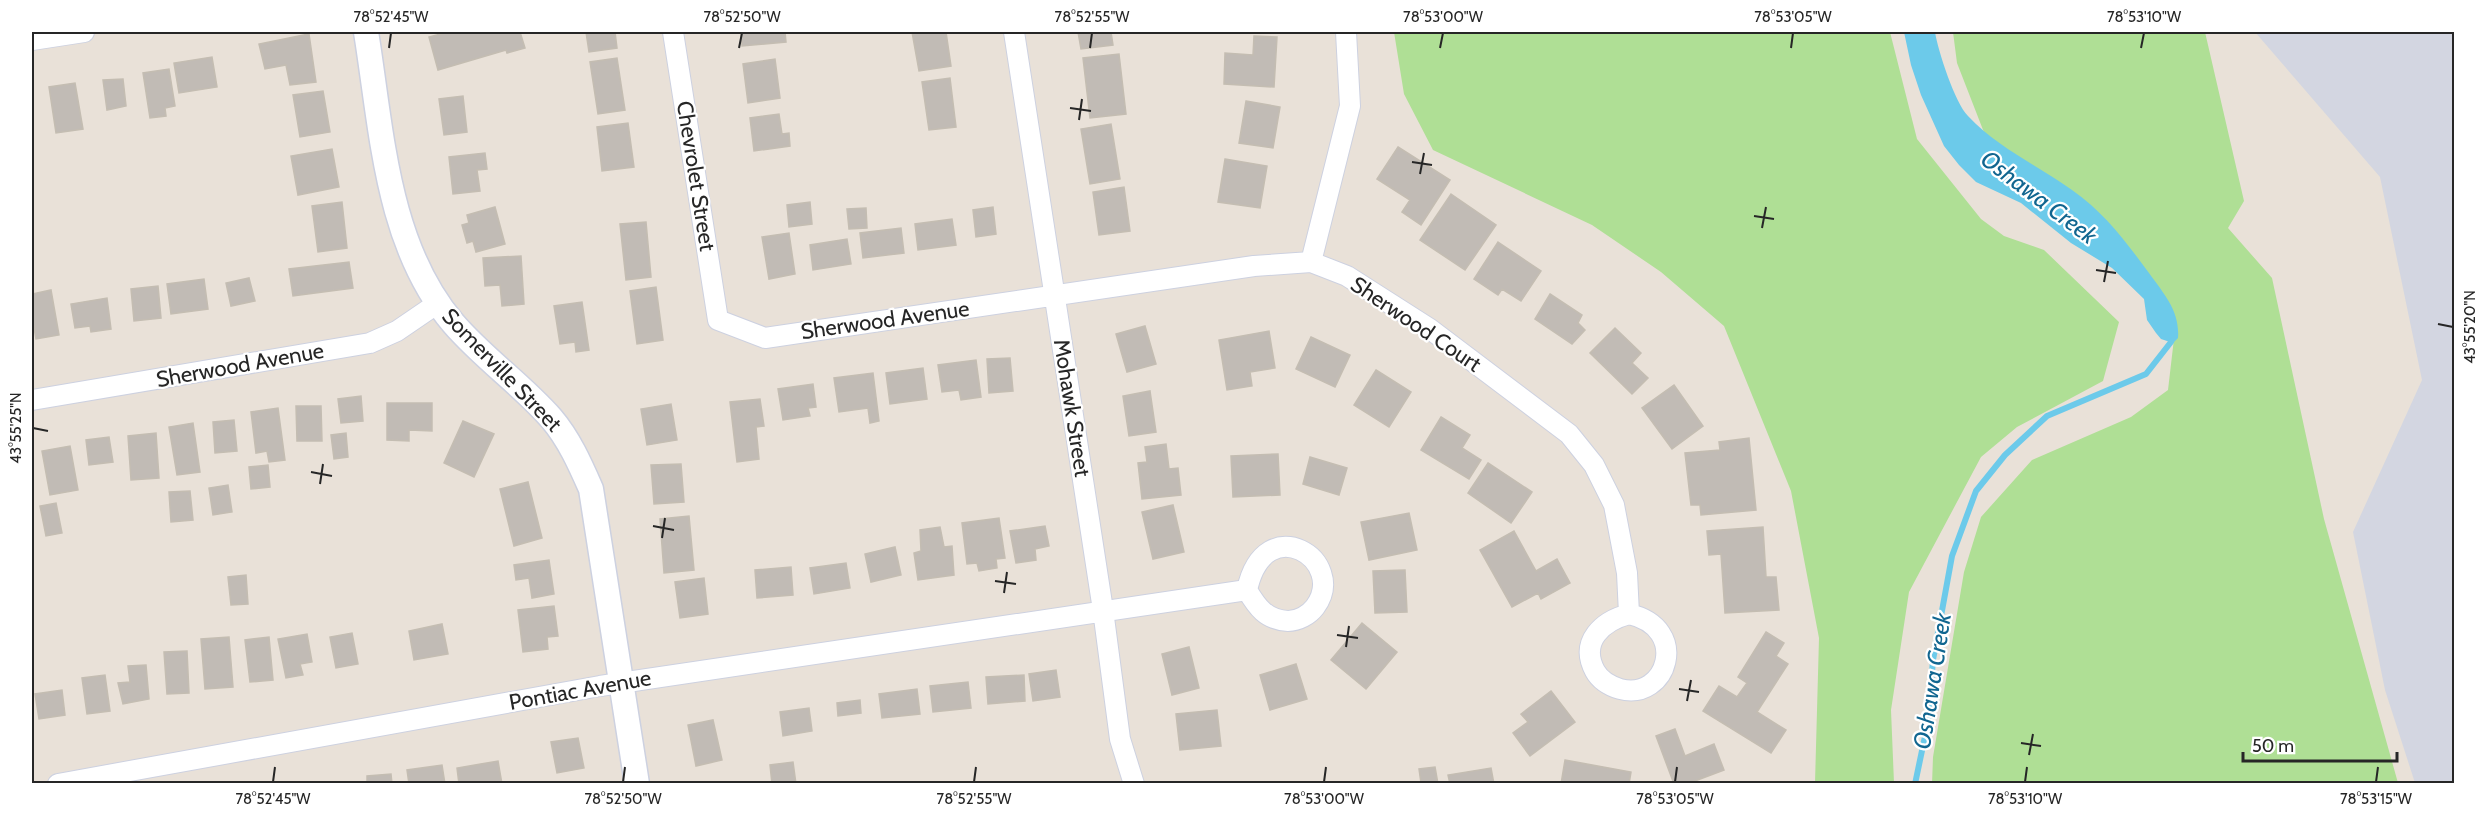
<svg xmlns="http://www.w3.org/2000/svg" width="2486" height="815" font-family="Cabin,sans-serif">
<rect width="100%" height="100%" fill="#e9e1d8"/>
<path fill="#d3d6e1" d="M2255 32H2454V783H2415L2385 690 2353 532 2422 380 2380 177Z"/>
<path fill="#afdf95" d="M1394 32H1890L1917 139 1981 219 2004 236 2044 250 2119 322 2103 381 2017 427 1981 457 1909 592 1891 710 1894 783H1815L1819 638 1791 491 1724 326 1661 272 1592 225 1433 150 1404 94Z
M1953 32H2205L2244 201 2228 228 2272 278 2324 519 2398 783 1932 784 1933 757 1964 572 1981 517 2032 460 2131 417 2168 390 2175 330 2123 258 1985 135 1957 63Z"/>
<path fill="#6ccaea" d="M1904 32H1935C1938 51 1955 103 1968 116 1998 148 2037 165 2072 190 2105 213 2126 242 2149 273 2164 294 2180 311 2178 338L2173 343 2161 339 2156 333 2147 320 2144 299 2112 268 2071 243 2021 203 1976 182 1959 165 1944 146 1921 95 1911 65Z"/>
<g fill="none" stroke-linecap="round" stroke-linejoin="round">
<path stroke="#6ccaea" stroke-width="6" d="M1915 784 1928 722 1933 660 1952 556 1976 491 2005 455 2047 416 2146 374 2171 342"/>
</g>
<path fill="#c1bbb5" stroke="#c4bdb2" stroke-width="1.5" d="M448 32H520L525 48 507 53 506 50 438 70 429 37Z
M586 32H615L617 48 589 52Z
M741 32H785L786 42 742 46Z
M912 32H946L951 66 919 71Z
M1078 32H1111L1113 45 1081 49Z
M309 34 316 82 290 85 286 65 265 69 259 44Z
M1254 36 1277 37 1274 87 1224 84 1225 53 1253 55Z
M1119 54 1126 114 1090 118 1083 58Z
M212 57 217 87 179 93 174 63Z
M617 58 625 110 598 114 590 62Z
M775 59 780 98 748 103 743 64Z
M169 69 175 106 165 108 166 116 150 118 143 73Z
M950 78 956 127 929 130 922 82Z
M123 79 126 106 107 110 103 80Z
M75 83 83 129 56 133 49 87Z
M323 91 330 132 300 137 293 95Z
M463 96 467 132 444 135 439 99Z
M1246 101 1280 107 1273 148 1239 143Z
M779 114 782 134 789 133 790 146 754 151 750 118Z
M628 123 634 167 602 171 597 127Z
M1111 124 1120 179 1090 184 1081 129Z
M1398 147 1450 180 1421 225 1402 212 1410 200 1377 179Z
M332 149 339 187 298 195 291 156Z
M485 153 487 169 477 170 480 191 453 194 449 157Z
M1225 159 1267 166 1260 208 1218 202Z
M1124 187 1130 231 1099 235 1093 192Z
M1451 194 1496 225 1465 270 1420 240Z
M342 202 347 248 318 252 312 206Z
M810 202 812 224 789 227 787 205Z
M495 207 505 244 476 252 473 241 467 243 462 225 469 223 467 215Z
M993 207 996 234 976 237 973 210Z
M866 208 867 228 849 229 847 209Z
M952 219 956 245 918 250 915 224Z
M646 222 651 277 626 280 620 224Z
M901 228 904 253 863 258 860 233Z
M789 233 795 274 769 279 762 237Z
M847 239 851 264 813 270 810 245Z
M1498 242 1541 271 1521 301 1502 289 1498 295 1474 279Z
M521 256 524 304 502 306 500 285 485 286 483 258Z
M349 262 353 288 293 296 289 269Z
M249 278 255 301 231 306 226 283Z
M204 279 208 309 171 314 167 284Z
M158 286 161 318 134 321 131 289Z
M656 287 663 340 637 344 630 291Z
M51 290 59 335 36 339 32 317V294Z
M1550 294 1582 315 1578 323 1585 330 1572 344 1535 319Z
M107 298 111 329 91 332 90 326 75 328 71 304Z
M582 302 589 350 576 352 575 342 560 344 554 306Z
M1145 326 1156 364 1127 372 1116 334Z
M1615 328 1641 353 1632 363 1648 378 1632 394 1590 353Z
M1269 331 1275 368 1250 372 1252 386 1227 390 1219 340Z
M1311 337 1350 355 1335 387 1296 369Z
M1010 358 1013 391 989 393 987 359Z
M976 360 981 397 961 400 959 390 942 392 938 365Z
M923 368 927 399 890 404 886 373Z
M1376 370 1411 392 1389 427 1354 405Z
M873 373 879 421 870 423 868 408 839 412 834 378Z
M813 384 816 407 808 408 810 416 783 420 778 389Z
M1674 385 1703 426 1672 449 1642 408Z
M1150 391 1156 432 1129 436 1123 396Z
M361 396 363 421 341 423 338 399Z
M760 399 764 426 756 427 759 459 737 462 730 402Z
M387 403H432V431L409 430V441L387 440Z
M671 404 677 440 647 445 641 409Z
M296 406H321L322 441H297Z
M278 408 285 460 269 462 267 451 256 453 251 412Z
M1441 417 1470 435 1462 448 1481 460 1469 479 1421 450Z
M234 420 237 451 215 453 213 422Z
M463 421 494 434 474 477 444 463Z
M193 423 200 472 177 475 169 427Z
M156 433 159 478 131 480 128 436Z
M346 433 348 457 334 459 331 435Z
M109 437 113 462 89 465 86 440Z
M1749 438 1756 510 1701 515 1700 505H1691L1685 453 1720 450 1719 442Z
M1166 444 1169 469 1178 468 1181 495 1142 499 1138 463 1147 462 1145 447Z
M70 446 78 490 50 495 42 451Z
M1278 454 1280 495 1233 497 1231 456Z
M1310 457 1347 468 1339 495 1303 484Z
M1488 463 1532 492 1511 523 1468 493Z
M681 464 684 502 654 504 651 465Z
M268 465 270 487 251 489 249 467Z
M528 482 542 538 514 546 500 489Z
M228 485 232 512 213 515 209 488Z
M190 491 193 520 171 522 169 492Z
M56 503 62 533 46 536 40 506Z
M1173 505 1184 552 1153 559 1142 512Z
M1409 513 1417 550 1369 560 1361 522Z
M689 516 694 570 664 573 660 519Z
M999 518 1005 558 996 559 997 568 979 571 977 563 967 564 962 523Z
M1045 526 1049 546 1035 549 1036 560 1016 563 1010 531Z
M940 527 944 547 952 546 954 575 918 580 914 553 921 551 920 530Z
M1763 527 1766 577H1776L1779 610 1725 613 1721 554 1709 555 1707 531Z
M1514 531 1536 571 1557 559 1570 583 1541 599 1538 593 1512 607 1480 550Z
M895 547 901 575 871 582 865 554Z
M549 560 554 594 532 598 529 578 516 580 514 565Z
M846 563 850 588 814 594 810 568Z
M791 567 793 595 757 598 755 570Z
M1405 570 1407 612 1375 613 1373 571Z
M246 575 248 604 231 605 228 577Z
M704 578 708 614 680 618 675 582Z
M554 606 558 636 547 637 548 649 523 652 518 610Z
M1362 623 1397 652 1366 689 1331 660Z
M442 624 448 654 414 660 409 631Z
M1766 632 1784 643 1776 656 1788 664 1757 712 1786 730 1771 753 1703 711 1719 686 1737 697 1747 683 1738 677Z
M352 633 358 664 336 668 330 637Z
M307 634 312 662 300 664 303 675 286 678 278 639Z
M229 637 233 687 205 689 201 639Z
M269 637 273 680 250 682 245 640Z
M1189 647 1199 688 1172 695 1162 654Z
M187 651 189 693 167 694 164 652Z
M1296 664 1307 699 1270 710 1260 675Z
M146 665 149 699 123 704 118 683 130 682 128 666Z
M1056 670 1060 697 1033 701 1029 674Z
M105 675 110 711 87 714 82 678Z
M1024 675 1025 701 988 704 986 677Z
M968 682 971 708 933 712 930 686Z
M917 689 920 714 882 718 879 694Z
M62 690 65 715 39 719 35 694Z
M1551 691 1575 722 1530 756 1513 733 1528 722 1521 714Z
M860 700 861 713 838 716 837 703Z
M809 708 812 731 783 736 780 712Z
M1217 710 1221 746 1180 750 1176 714Z
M713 720 722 760 696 766 688 725Z
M1675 729 1685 756 1714 744 1724 770 1687 784H1674L1656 736Z
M578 738 584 768 557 773 551 742Z
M1565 760 1631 772 1629 784H1561Z
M498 761 502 784H459L457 768Z
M793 762 796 784H772L770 765Z
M442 765 445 784H409L407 770Z
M1435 767 1438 784H1416L1421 783 1419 769Z
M1491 768 1494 784H1450L1448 775Z
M391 774 392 784H367V776Z"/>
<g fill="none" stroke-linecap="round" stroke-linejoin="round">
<g stroke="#cdd1e0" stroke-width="22">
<path id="minor" d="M673 32 718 320 765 338 1254 266 1311 262 1347 276 1430 329 1569 434 1594 465 1614 505 1627 573 1629 614C1603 621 1579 641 1595 671 1600 680 1610 686 1620 689 1667 702 1691 628 1629 614
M1014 32 1103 610 1120 739 1134 784
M32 40 84 32
M1311 262 1350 106 1346 32
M32 400 370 343 397 331 438 303
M58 784 600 686 1247 590C1265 507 1349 561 1315 607 1309 615 1298 621 1288 621 1266 620 1257 607 1247 590"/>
</g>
<g stroke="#cdd1e0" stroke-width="27">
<path id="tertiary" d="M366 32C382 130 386 244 453 323 483 358 521 384 551 418 569 439 580 464 591 489L637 784"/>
</g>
<use href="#minor" stroke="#fff" stroke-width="20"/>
<use href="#tertiary" stroke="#fff" stroke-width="24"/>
</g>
<path fill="none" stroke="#262626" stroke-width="2" d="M389 48 391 33M739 48 742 33M1090 48 1092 33M1440 48 1443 33M1791 48 1793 33M2141 48 2144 33M1070 108 1091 111M1079 120 1082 99M1412 162 1432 165M1420 174 1424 153M1754 216 1774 219M1762 228 1766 207M2096 270 2116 273M2104 282 2108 261M2438 324 2453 327M33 428 48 431M311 472 332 476M320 484 323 464M653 526 674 530M662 538 665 518M995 581 1016 584M1004 593 1007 572M1337 635 1358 638M1346 647 1349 626M1679 689 1699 692M1687 701 1691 680M2021 743 2041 746M2029 755 2033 734M273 782 275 767M623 782 625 767M974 782 976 767M1324 782 1326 767M1675 782 1677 767M2025 782 2027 767M2376 782 2378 767"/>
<g text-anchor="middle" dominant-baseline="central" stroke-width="4.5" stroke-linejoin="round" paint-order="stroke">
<g font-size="22" fill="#262626" stroke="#fff">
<text transform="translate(696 176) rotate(81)">Chevrolet Street</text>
<text transform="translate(885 320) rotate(-8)">Sherwood Avenue</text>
<text transform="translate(1416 324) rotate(34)">Sherwood Court</text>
<text transform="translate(240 365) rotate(-10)">Sherwood Avenue</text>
<text transform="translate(502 370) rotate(46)">Somerville Street</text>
<text transform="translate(1072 408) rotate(81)">Mohawk Street</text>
<text transform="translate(580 690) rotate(-10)">Pontiac Avenue</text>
</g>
<g font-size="24" font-style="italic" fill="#116690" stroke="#fff">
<text transform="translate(2039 197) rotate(37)">Oshawa Creek</text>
<text transform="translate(1932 681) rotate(-81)">Oshawa Creek</text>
</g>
</g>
<rect width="2486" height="815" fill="none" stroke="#ffffff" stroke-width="66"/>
<path d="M2243 752v9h154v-9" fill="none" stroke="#262626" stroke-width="3"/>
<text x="2252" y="752" font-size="18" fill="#262626" stroke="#ffffff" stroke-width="4.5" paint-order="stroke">50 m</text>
<rect x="33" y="33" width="2420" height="749" fill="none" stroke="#262626" stroke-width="2"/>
<g font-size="15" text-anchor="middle" fill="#262626">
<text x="391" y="22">78°52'45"W</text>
<text x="742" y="22">78°52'50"W</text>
<text x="1092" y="22">78°52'55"W</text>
<text x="1443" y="22">78°53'00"W</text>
<text x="1793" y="22">78°53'05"W</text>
<text x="2144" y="22">78°53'10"W</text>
<text transform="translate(2470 327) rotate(-90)" y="5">43°55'20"N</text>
<text transform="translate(16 428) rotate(-90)" y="5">43°55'25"N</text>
<text x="273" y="804">78°52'45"W</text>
<text x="623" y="804">78°52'50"W</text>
<text x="974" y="804">78°52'55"W</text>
<text x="1324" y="804">78°53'00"W</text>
<text x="1675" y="804">78°53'05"W</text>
<text x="2025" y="804">78°53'10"W</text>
<text x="2376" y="804">78°53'15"W</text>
</g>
</svg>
